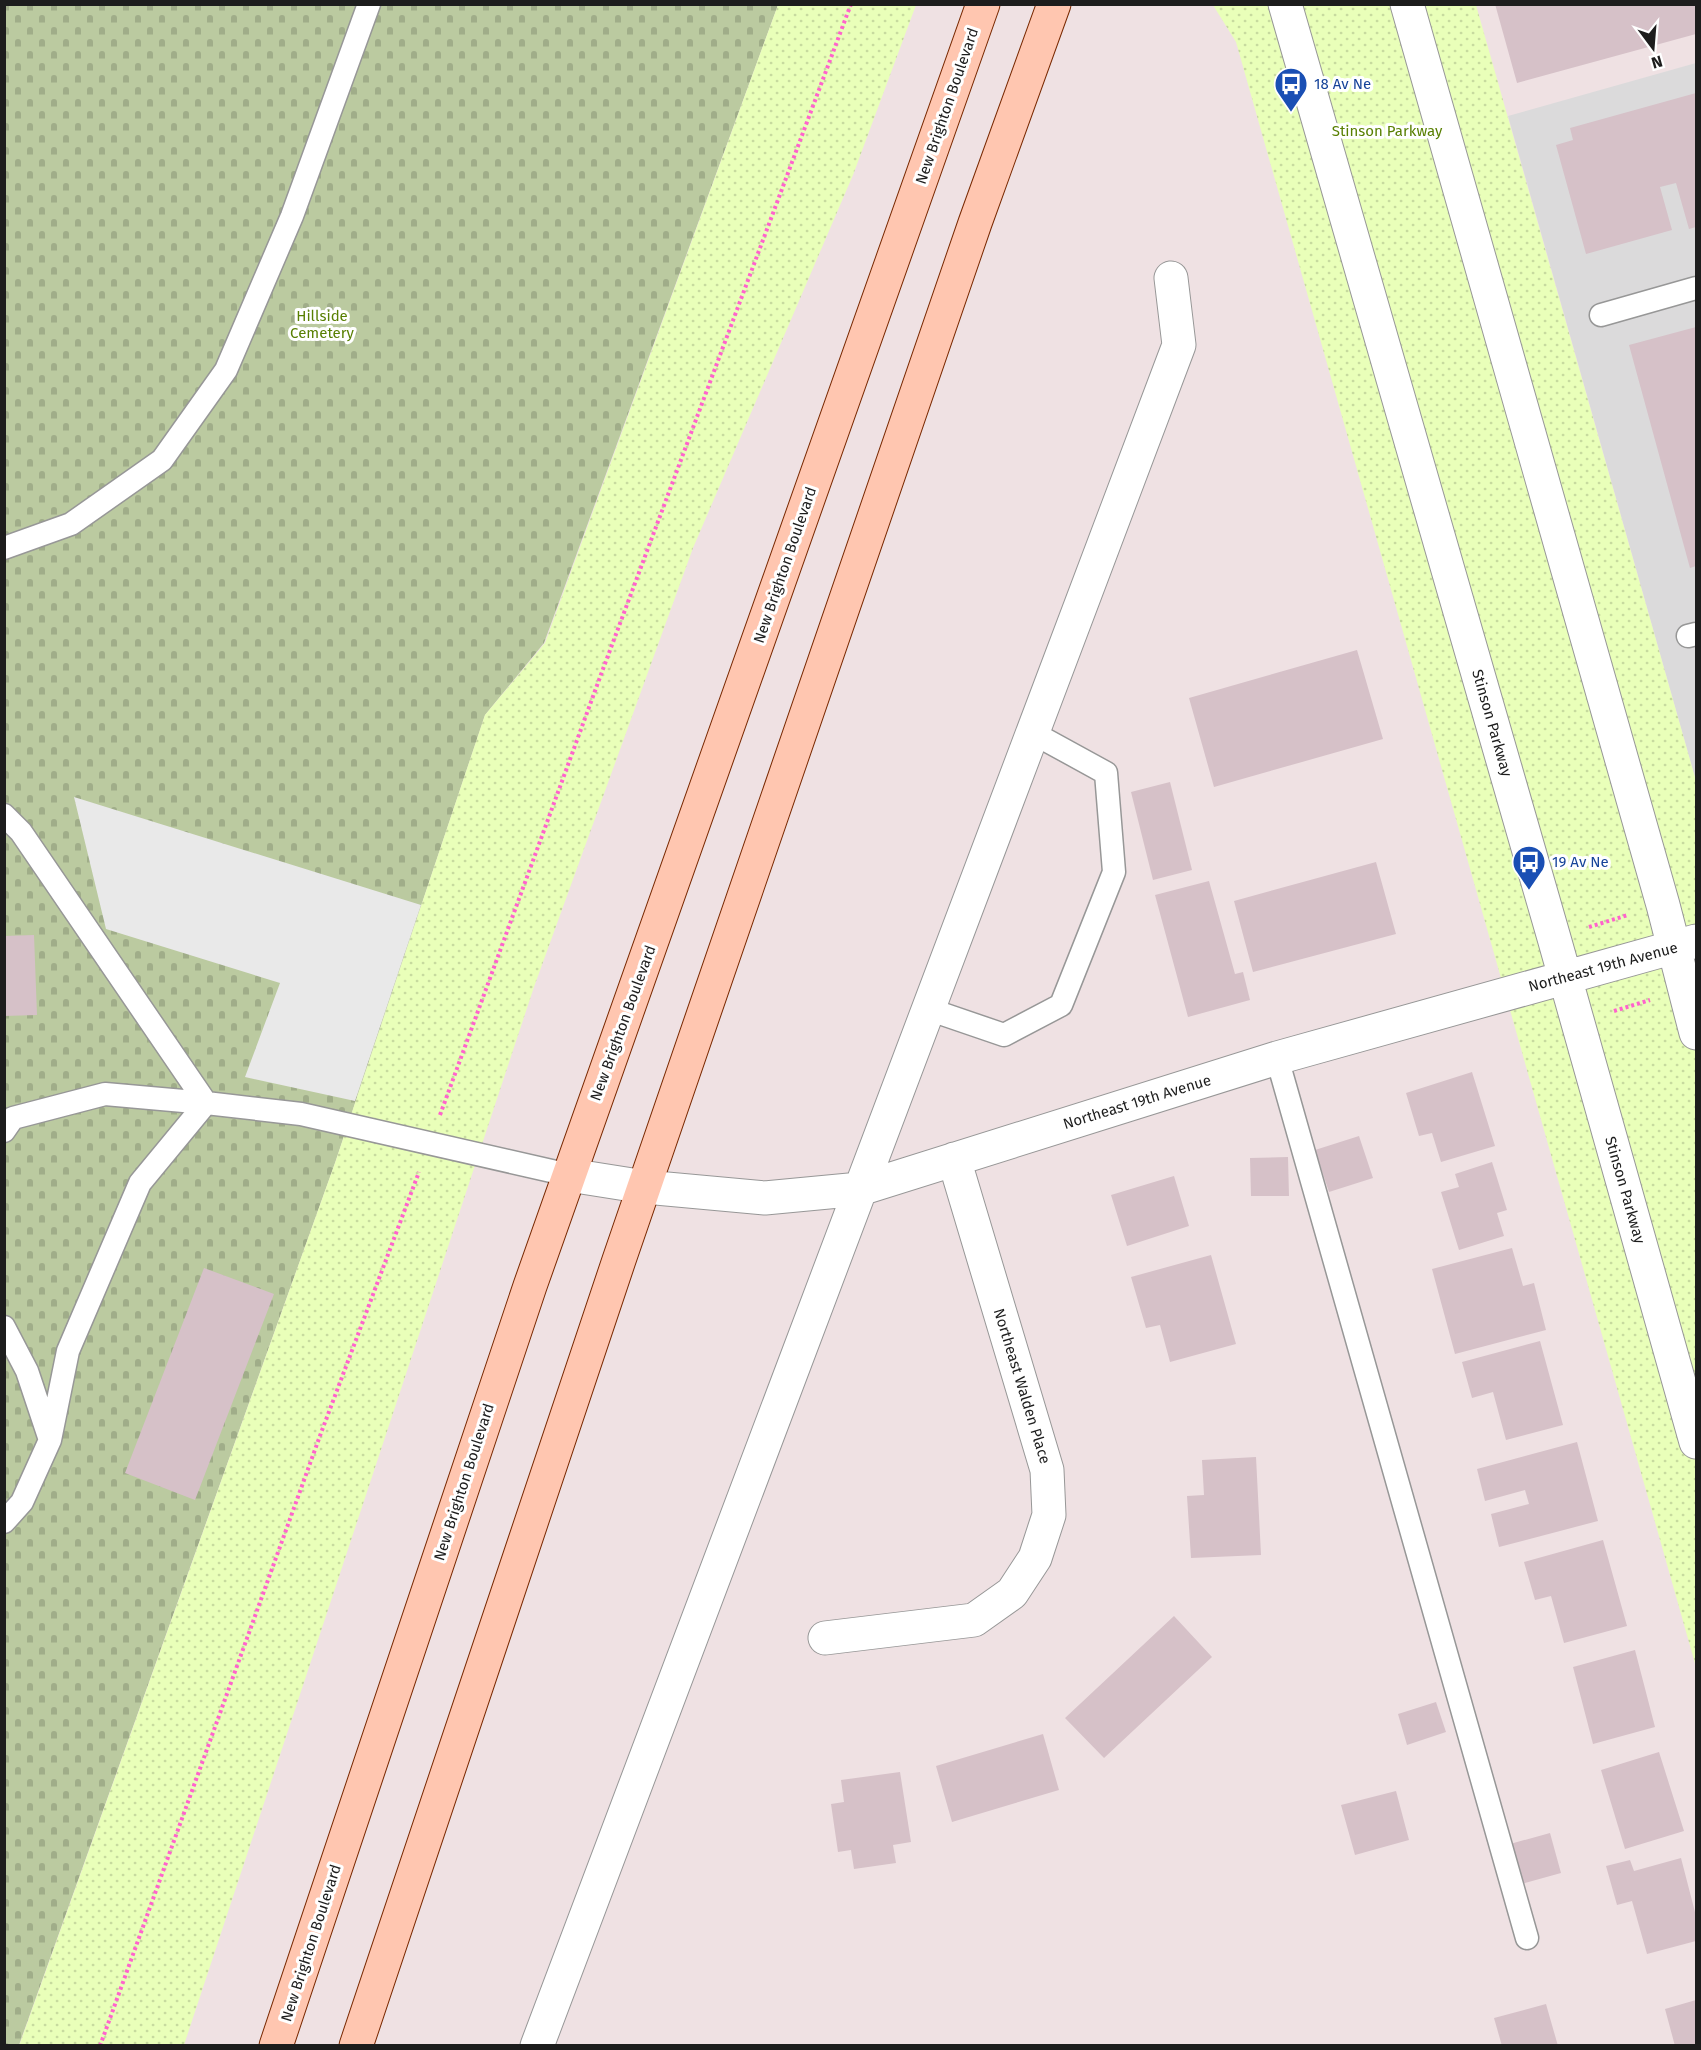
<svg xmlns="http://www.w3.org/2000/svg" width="1701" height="2050" font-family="'Fira Sans',sans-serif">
<defs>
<pattern id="cemetery-stones" width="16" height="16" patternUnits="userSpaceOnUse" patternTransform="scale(1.5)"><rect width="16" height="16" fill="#bbcaa0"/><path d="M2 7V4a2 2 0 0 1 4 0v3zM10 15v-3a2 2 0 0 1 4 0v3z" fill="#a0ad89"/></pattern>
<pattern id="park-dots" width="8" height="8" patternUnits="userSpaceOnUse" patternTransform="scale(1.5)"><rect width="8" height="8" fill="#e9ffb9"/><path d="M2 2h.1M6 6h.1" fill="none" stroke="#c7da9f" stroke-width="1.8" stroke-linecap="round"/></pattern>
</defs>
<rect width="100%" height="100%" fill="#efe1e3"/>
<path fill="#dbdadb" d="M1696 63V781L1508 116Z"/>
<path fill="url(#cemetery-stones)" d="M5 5H778L544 643 485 715 335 1163 19 2045 5 2046Z"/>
<path fill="url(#park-dots)" d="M778 5H916L853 175 693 548 534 987 184 2045 19 2046 335 1163 485 715 545 643Z
M1213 5H1476L1696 781V1667L1236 42Z"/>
<path fill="#e9e9e9" d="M74 797 421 905 355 1101 245 1077 280 983 106 929Z"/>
<path fill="#d6c1c8" d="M1495 4H1696V34L1517 83Z
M1696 93V227L1689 229 1676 183 1660 187 1672 230 1586 254 1556 145 1573 140 1570 128Z
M1696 327V566L1690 568 1629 345Z
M1357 650 1383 739 1214 787 1189 698Z
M1170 782 1192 870 1153 880 1131 792Z
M1376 862 1396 934 1253 972 1234 901Z
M1209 881 1235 974 1243 972 1250 1000 1188 1017 1155 895Z
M34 935 37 1015 4 1016V936Z
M1472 1072 1495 1146 1441 1162 1432 1133 1419 1136 1406 1093Z
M1359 1136 1373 1178 1329 1192 1315 1150Z
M1288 1157 1289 1196H1251L1250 1158Z
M1492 1162 1507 1210 1497 1213 1504 1236 1459 1250 1441 1192 1459 1187 1455 1174Z
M1174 1176 1189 1226 1127 1246 1111 1195Z
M1512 1248 1523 1286 1534 1283 1546 1330 1455 1354 1432 1269Z
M1211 1255 1236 1344 1170 1362 1160 1325 1146 1328 1131 1277Z
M204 1268 274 1294 195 1500 125 1473Z
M1540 1341 1563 1425 1506 1440 1493 1392 1472 1398 1462 1362Z
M1577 1442 1598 1521 1499 1547 1491 1514 1529 1504 1525 1490 1485 1501 1477 1469Z
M1256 1457 1261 1555 1191 1558 1187 1496 1204 1495 1202 1460Z
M1603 1540 1627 1626 1564 1643 1551 1596 1535 1600 1524 1562Z
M1174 1616 1212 1657 1104 1758 1065 1718Z
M1635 1650 1655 1727 1593 1744 1573 1667Z
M1436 1702 1446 1732 1407 1745 1398 1714Z
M1043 1734 1059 1790 952 1822 936 1766Z
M1659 1752 1684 1831 1625 1849 1601 1770Z
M900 1772 911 1842 893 1845 896 1863 854 1869 851 1850 838 1852 831 1804 844 1802 841 1780Z
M1396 1791 1409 1840 1355 1855 1341 1805Z
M1550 1833 1561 1873 1521 1884 1510 1844Z
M1681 1858 1696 1916V1941L1647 1954 1632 1901 1617 1905 1606 1866 1630 1860 1634 1871Z
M1696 2000V2046H1675L1665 2009Z
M1546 2004 1558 2046H1502L1494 2018Z"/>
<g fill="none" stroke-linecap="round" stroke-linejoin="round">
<g stroke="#979797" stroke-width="25">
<path id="service" d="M1601 315 1696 288
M4 548 71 524 162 460 226 370 292 216 369 4
M1688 636 1696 634
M4 815 21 832 206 1103 140 1183 68 1351 50 1440
M928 1009 1004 1035 1061 1005 1114 872 1106 773 1033 733
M1277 1058 1527 1938
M4 1131 13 1118 105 1094 206 1103 301 1114 569 1175
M4 1327 27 1371 50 1440 22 1502 4 1522"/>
</g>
<g stroke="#979797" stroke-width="35">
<path id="minor" d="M1285 4 1554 938 1696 1442
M1407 4 1663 905 1696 1033
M569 1175 645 1187 765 1198 860 1189 1277 1058 1696 941
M825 1638 974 1620 1012 1593 1035 1558 1049 1515 1047 1470 954 1159
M537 2046 1179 345 1171 278"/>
</g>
<g stroke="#782800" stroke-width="35">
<path id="secondary" d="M276 2046 530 1286 983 4
M356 2046 619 1260 975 223 1054 4"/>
</g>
<path stroke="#ff63cc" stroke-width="4" stroke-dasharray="3 3" stroke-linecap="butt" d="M1589 927 1628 915
M1614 1011 1650 1000
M440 1115 603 669 851 4
M100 2046 321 1433 419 1172"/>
<use href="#service" stroke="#fff" stroke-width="22"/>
<use href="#minor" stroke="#fff" stroke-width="33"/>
<use href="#secondary" stroke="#ffc6b0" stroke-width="33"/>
</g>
<defs>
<g id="bus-pin" transform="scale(1.725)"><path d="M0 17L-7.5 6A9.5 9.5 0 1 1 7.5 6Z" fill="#1a4fb4" stroke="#fff"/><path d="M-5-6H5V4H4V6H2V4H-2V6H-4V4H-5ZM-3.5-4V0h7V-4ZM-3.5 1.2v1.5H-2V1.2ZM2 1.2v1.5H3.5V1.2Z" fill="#fff"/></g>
</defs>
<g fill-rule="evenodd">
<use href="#bus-pin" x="1291" y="84"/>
<use href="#bus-pin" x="1529" y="862"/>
</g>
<g text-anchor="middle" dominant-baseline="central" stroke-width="6" stroke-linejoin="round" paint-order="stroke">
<g font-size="15" fill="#164399" stroke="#fff" text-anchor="start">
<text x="1314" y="84">18 Av Ne</text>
<text x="1552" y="862">19 Av Ne</text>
</g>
<g font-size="15" fill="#1d1d1d" stroke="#fff">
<text transform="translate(947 106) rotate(-71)">New Brighton Boulevard</text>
<text transform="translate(785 565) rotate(-71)">New Brighton Boulevard</text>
<text transform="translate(1492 723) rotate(74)">Stinson Parkway</text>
<text transform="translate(1603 967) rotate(-15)">Northeast 19th Avenue</text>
<text transform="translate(623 1023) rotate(-70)">New Brighton Boulevard</text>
<text transform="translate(1137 1102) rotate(-17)">Northeast 19th Avenue</text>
<text transform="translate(1625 1190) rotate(74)">Stinson Parkway</text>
<text transform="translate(1022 1386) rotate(73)">Northeast Walden Place</text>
<text transform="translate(464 1482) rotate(-72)">New Brighton Boulevard</text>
<text transform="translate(311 1943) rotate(-72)">New Brighton Boulevard</text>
</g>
<g font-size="15" fill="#587f02" stroke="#fff">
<text x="1387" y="131">Stinson Parkway</text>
<text x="322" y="316">Hillside<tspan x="322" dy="17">Cemetery</tspan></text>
</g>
</g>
<rect width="1701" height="2050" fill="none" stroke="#1d1d1d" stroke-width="12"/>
<g transform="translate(1653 48) rotate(164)" stroke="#ffffff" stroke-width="4.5" paint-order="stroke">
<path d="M0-4.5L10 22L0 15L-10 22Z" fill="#1d1d1d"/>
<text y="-9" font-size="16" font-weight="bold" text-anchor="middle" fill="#1d1d1d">N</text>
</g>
</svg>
